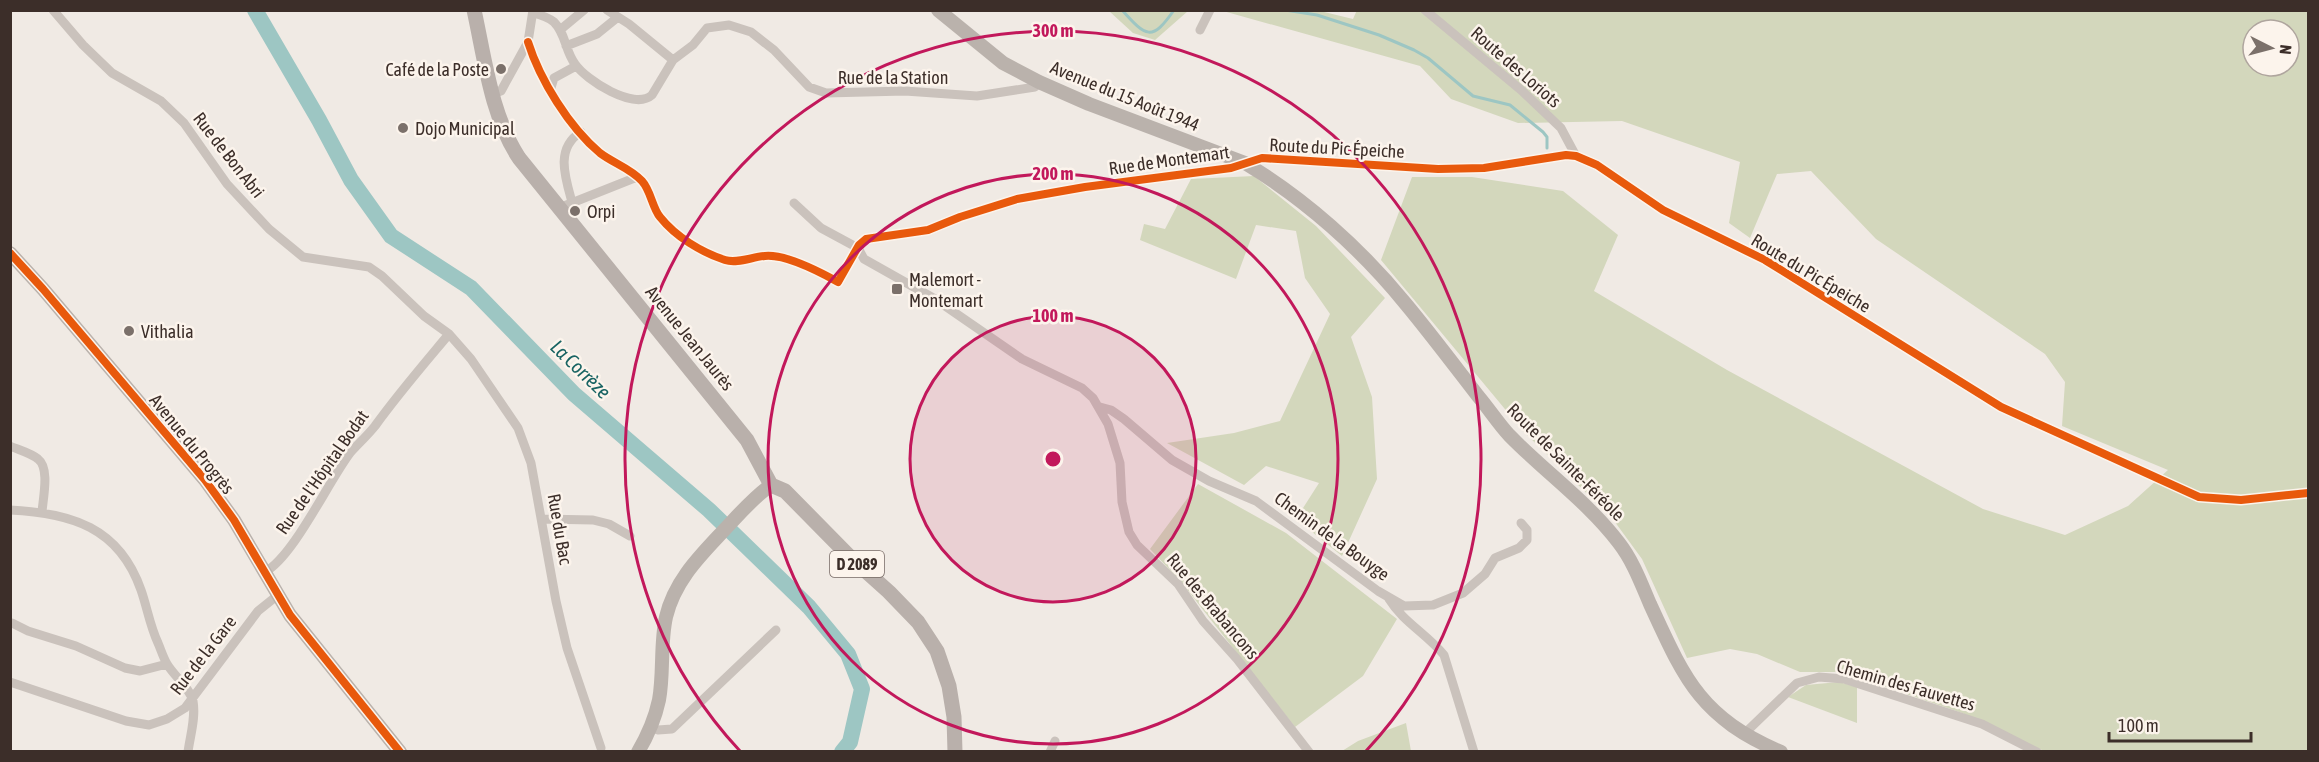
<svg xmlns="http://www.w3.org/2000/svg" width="2319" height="762" font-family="'Asap Condensed',sans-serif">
<rect width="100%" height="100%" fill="#f0eae4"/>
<path fill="#d3d7bc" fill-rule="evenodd" d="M1357 10 2308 11V751H2044L1962 713 1842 672H1800L1757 654 1730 649 1687 658 1642 559 1612 518 1524 432 1381 260 1412 177H1472L1563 191 1618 235 1594 291 1727 370 1983 509 2065 535 2128 506 2168 470 2062 426 2065 382 2045 354 1876 239 1811 171 1777 174 1750 238 1729 223 1740 162 1622 121 1518 123 1451 99 1420 66 1223 11H1320L1353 19ZM2253 30H2289V66H2253Z
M1109 11H1188L1155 40 1133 33Z
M1254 176 1316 226 1385 298 1351 337 1372 397 1377 479 1342 556 1296 519 1319 483 1266 466 1244 485 1167 443 1234 433 1280 421 1330 314 1305 278 1296 231 1256 225 1236 279 1140 240 1144 224 1165 229 1191 179Z
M1198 484 1286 533 1397 619 1363 676 1295 727 1182 583 1150 549Z
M1839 682 1857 687V723L1788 697 1806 685Z
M1406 723 1411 751H1342L1358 741Z"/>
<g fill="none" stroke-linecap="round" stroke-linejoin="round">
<path stroke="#9dc6c3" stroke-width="3" d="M1122 10C1146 37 1152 42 1174 10
M1285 10 1317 15 1379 35 1414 50 1428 58 1473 96 1510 105 1543 132 1547 137V148"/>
<path stroke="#9dc6c3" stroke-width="16" d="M255 10 319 120 351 180 391 236 471 288 574 394 709 510 809 607 848 654 862 689 850 742 842 752"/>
<path stroke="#cac2bc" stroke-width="9" d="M53 10 83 45 112 73 161 101 184 123 227 184 269 229 303 257 369 267 382 276 424 316 449 334 471 359 518 428 531 463 556 601 567 648 601 748
M607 10 629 24 673 60
M1425 10 1521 90 1561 128 1576 156
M533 13C541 15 548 17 554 22 566 34 565 51 575 64 586 80 634 111 652 95L673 60 693 45 707 28 729 25 751 32 774 50 809 87 826 93 905 91 977 96 1035 87 1039 82
M560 30 584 10
M1200 30 1210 10
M528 42C540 80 569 127 600 153 613 163 630 168 642 181 651 191 652 207 660 217 676 237 701 252 725 260 737 264 752 257 765 256 786 254 820 272 838 282L859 245 866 239 928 230 960 217 1017 199 1085 187 1231 168 1262 158 1438 169 1484 168 1566 155 1576 156 1597 165 1663 210 1765 260 2001 407 2199 497 2241 500 2308 493
M566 46 597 34 618 17
M550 91 554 78 576 66
M492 94 501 91 528 42 533 10
M572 202C565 177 555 148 581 132
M794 203 821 228 858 248 864 259 935 299 1022 359 1082 388 1093 398 1108 424 1120 463 1122 502 1129 532 1137 545 1178 584 1203 621 1237 659 1309 752
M559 208 637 177
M1100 407 1111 410 1124 419 1172 460 1209 481 1256 501 1378 591 1404 606 1433 605 1463 593 1485 574 1495 558 1519 548 1527 540V530L1521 523
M10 446C19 450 31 453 38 459 50 468 43 498 42 512
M10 510C71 513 119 527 141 590 147 607 150 626 158 643 161 650 163 657 167 664 174 676 190 688 193 701 196 718 190 736 188 752
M542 519 593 520 609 524 630 536
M265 572C294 556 328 482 350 453 358 444 367 436 375 426 398 394 424 364 449 334
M1389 599C1403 622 1427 634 1444 655L1474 752
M12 623 28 631 76 646 125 668 140 671 167 664
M10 682 126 721 149 725 167 719 185 708 258 611 278 595
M651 728 658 730 672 729 776 630
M1744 734 1797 683 1819 677 1844 679 1982 724 2037 752
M1050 752 1055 741"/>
<path stroke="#bab2ac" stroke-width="14" d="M938 10 1003 63 1039 82 1089 104 1245 163C1305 199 1361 249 1405 303 1430 333 1454 365 1478 396 1489 409 1498 423 1509 435 1545 472 1588 502 1619 543 1633 561 1641 583 1650 604 1685 680 1700 717 1781 752
M10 253 43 289 205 480 234 520 290 615 400 752
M638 752C648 735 655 719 659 700 664 673 660 644 666 617 675 579 702 554 727 527 741 512 754 497 771 485"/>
<path stroke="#b9b0ab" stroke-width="15" d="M474 10C485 60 491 115 519 158L747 440 771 485 785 491 850 557 889 592 918 622 937 651 949 686 954 717 955 752"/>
<g stroke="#fcf4ec" stroke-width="11">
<path id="cycleway" d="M528 42C540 80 569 127 600 153 613 163 630 168 642 181 651 191 652 207 660 217 676 237 701 252 725 260 737 264 752 257 765 256 786 254 820 272 838 282L859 245 866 239 928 230 960 217 1017 199 1085 187 1231 168 1262 158 1438 169 1484 168 1566 155 1576 156 1597 165 1663 210 1765 260 2001 407 2199 497 2241 500 2308 493
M10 253 43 289 205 480 234 520 290 615 400 752"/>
</g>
<use href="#cycleway" stroke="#e8590c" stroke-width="8"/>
</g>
<circle cx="1053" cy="459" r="143" fill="#c2185b" fill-opacity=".12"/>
<g fill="none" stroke="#c2185b" stroke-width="3">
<circle cx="1053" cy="459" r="143"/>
<circle cx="1053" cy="459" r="285"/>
<path d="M740 751A428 428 0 1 1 1366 751"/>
</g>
<g fill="#7b706a" stroke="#fcf4ec" stroke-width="2">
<circle cx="501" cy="69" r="6"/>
<circle cx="403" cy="128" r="6"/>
<circle cx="575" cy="211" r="6"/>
<rect x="891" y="283" width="12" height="12" rx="3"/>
<circle cx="129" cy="331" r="6"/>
</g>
<g text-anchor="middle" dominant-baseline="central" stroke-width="5" stroke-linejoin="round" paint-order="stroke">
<rect fill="#fcf4ec" stroke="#766964" stroke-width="1.5" x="830" y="551" width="54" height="26" rx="4.5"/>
<g font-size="16" font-weight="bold" fill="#3c2e29">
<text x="857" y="564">D 2089</text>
</g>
<g font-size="18" fill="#3c2e29" stroke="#fcf4ec">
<text transform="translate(1516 67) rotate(41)">Route des Loriots</text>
<text x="893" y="77">Rue de la Station</text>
<text transform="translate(1125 96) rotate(22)">Avenue du 15 Août 1944</text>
<text transform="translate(1337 148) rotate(3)">Route du Pic Épeiche</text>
<text transform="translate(229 155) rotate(52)">Rue de Bon Abri</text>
<text transform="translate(1169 160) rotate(-8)">Rue de Montemart</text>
<text transform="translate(1811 273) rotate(31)">Route du Pic Épeiche</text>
<text transform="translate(690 338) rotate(51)">Avenue Jean Jaurès</text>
<text transform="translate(192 444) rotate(51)">Avenue du Progrès</text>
<text transform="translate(1566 462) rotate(45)">Route de Sainte-Féréole</text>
<text transform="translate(322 472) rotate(-55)">Rue de l'Hôpital Bodat</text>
<text transform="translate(560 529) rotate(80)">Rue du Bac</text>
<text transform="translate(1332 536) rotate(36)">Chemin de la Bouyge</text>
<text transform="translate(1213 606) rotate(50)">Rue des Brabancons</text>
<text transform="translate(203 655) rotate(-52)">Rue de la Gare</text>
<text transform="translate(1906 685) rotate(16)">Chemin des Fauvettes</text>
</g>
<g font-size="18" fill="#3c2e29" stroke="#fcf4ec" text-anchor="start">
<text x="489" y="69" text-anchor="end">Café de la Poste</text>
<text x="415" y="128">Dojo Municipal</text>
<text x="587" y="211">Orpi</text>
<text x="909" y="279">Malemort -<tspan x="909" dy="21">Montemart</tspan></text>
<text x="141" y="331">Vithalia</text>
</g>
<g font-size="20" font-style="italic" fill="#196463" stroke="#fcf4ec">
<text transform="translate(581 369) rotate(44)">La Corrèze</text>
</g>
</g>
<circle cx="1053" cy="459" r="9" fill="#c2185b" stroke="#fcf4ec" stroke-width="3"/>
<g font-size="18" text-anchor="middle" font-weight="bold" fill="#c2185b" stroke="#fcf4ec" stroke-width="5" stroke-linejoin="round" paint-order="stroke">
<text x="1053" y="37">300 m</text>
<text x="1053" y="180">200 m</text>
<text x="1053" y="322">100 m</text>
</g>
<rect width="2319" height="762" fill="none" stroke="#3c2e29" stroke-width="24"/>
<g transform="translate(2271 48) rotate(96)"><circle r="28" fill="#fcf4ec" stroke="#afa59e" stroke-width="1.5"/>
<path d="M0-4.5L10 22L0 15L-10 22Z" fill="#7b706a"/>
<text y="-9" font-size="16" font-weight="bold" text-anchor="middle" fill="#3c2e29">N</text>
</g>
<path d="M2109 732v9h142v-9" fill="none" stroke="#3c2e29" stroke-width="3"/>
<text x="2118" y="732" font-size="18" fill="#3c2e29" stroke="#fcf4ec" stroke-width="4.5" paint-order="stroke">100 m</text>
</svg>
